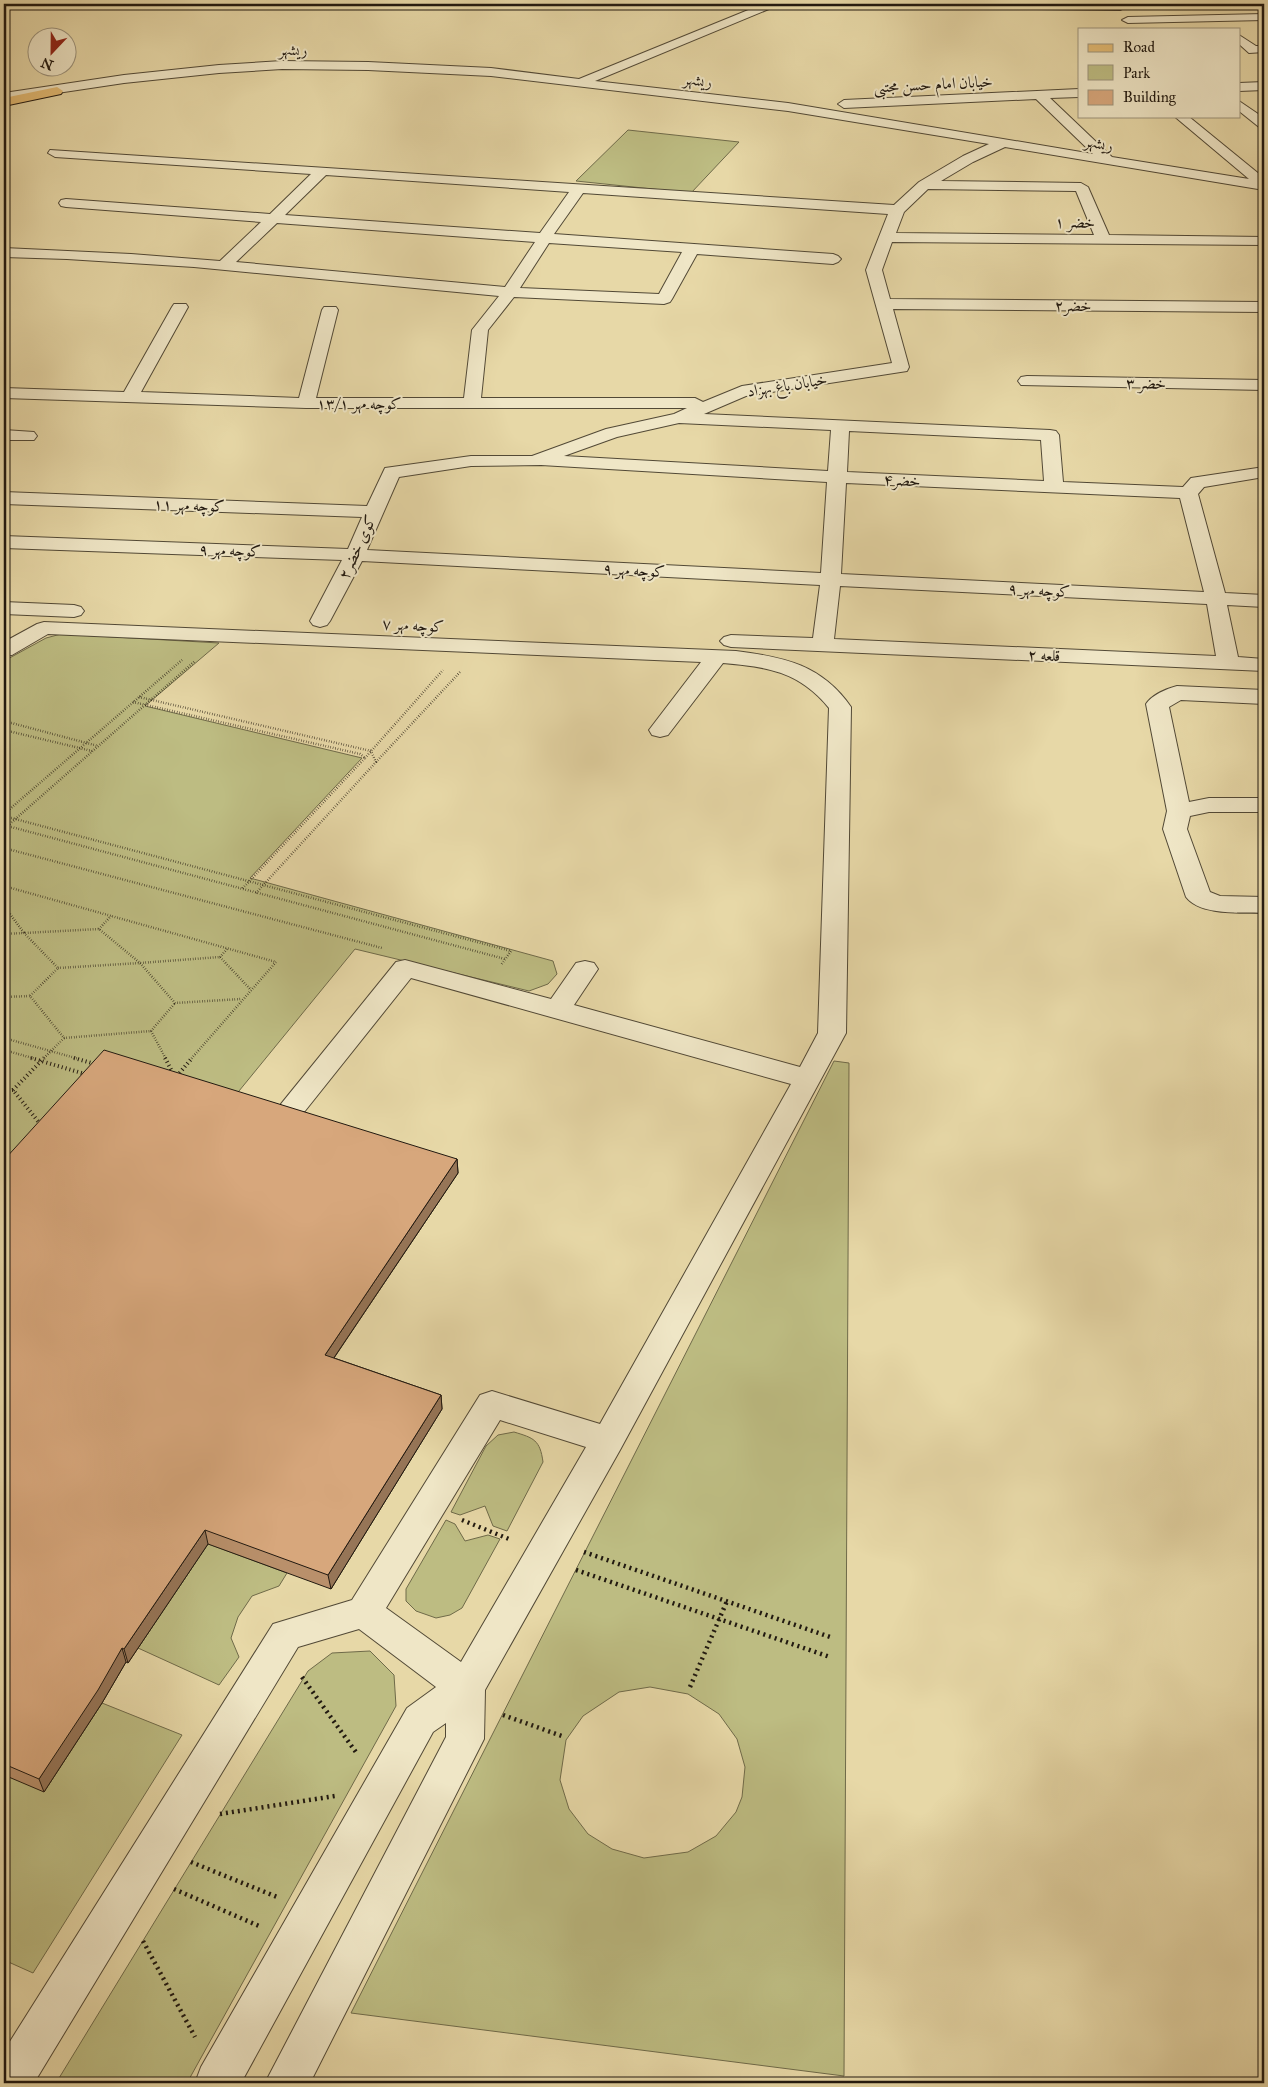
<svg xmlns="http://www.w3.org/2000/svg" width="1268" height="2087" viewBox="0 0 1268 2087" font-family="'IM FELL Great Primer',Amiri,serif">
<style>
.green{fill:#bdbc82;stroke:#6f6a49;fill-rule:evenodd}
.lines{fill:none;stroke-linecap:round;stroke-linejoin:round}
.minor-casing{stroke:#524936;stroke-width:2}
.major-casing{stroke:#211910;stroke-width:2}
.path-far2{stroke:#211910;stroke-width:2.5;stroke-dasharray:0.5 2;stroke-linecap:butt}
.path-far1{stroke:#211910;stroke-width:4;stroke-dasharray:1 3;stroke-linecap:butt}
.path{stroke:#211910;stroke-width:4.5;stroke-dasharray:2 4;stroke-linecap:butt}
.minor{fill:#efe6c6;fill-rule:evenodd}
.major{fill:#e4bc74;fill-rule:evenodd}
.wall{fill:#b9906b;stroke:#211910}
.shaded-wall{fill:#967557;stroke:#211910}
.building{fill:#d7a77c;stroke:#211910}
.labels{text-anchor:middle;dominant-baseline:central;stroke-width:4;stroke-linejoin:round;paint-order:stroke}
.far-street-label{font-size:16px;fill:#211910;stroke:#efe6c6}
</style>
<rect width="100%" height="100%" fill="#e7d8a7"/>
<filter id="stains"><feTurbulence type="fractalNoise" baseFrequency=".004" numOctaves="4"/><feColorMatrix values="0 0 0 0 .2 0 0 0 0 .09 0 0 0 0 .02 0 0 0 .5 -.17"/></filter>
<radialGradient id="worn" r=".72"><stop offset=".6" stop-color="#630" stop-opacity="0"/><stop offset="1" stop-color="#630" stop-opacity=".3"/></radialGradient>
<g class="green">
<path d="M 628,130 L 739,142 L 691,193 L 576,181 Z"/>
<path d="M 61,634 L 219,643 L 145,706 L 362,758 L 250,878 L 553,961 L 557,974 L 548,984 L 529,991 L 355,949 L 230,1102 L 4,1178 L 4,661 L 46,638 Z"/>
<path d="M 834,1061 L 849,1063 L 844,2076 L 351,2013 ZM 650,1687 L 688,1694 L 719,1714 L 737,1739 L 745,1767 L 742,1797 L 736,1812 L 716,1836 L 688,1852 L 644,1858 L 612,1849 L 588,1834 L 569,1809 L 560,1780 L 566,1740 L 583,1716 L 619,1692 Z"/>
<path d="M 514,1432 C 534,1438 540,1440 543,1462 L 507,1531 L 493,1526 L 485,1506 L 460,1515 L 451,1512 L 486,1446 L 498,1435 Z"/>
<path d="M 76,1495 L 287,1573 L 279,1586 L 252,1596 L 238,1617 L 231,1638 L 239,1657 L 219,1685 L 138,1648 Z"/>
<path d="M 446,1520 L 455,1524 L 465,1541 L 488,1535 L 500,1539 L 462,1608 L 450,1615 L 436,1618 L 416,1611 L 406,1601 L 406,1589 Z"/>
<path d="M 370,1651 L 394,1675 L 396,1706 L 187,2083 L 56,2083 L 308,1671 L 332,1653 Z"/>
<path d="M 102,1703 L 182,1735 L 33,1973 L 4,1960 L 4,1775 Z"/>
</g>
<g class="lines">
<g class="minor-casing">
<g id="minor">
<path d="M 763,4 L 778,4 L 776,6 L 595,81 L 788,103 L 1093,154 L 1036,99 L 844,108 L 838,104 L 844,100 L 1079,89 L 1079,97 L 1050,98 L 1112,157 L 1249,179 L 1174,116 L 1188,116 L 1264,178 L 1264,190 L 1005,147 L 973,162 L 941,181 L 1081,183 L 1088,187 L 1109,235 L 1264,237 L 1264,245 L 892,242 L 882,270 L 890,299 L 1264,302 L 1264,312 L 893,309 L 909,367 L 907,371 L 746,396 L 704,414 L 1050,430 L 1056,431 L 1059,435 L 1063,482 L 1183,487 L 1191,478 L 1264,467 L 1264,477 L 1204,487 L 1198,494 L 1225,593 L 1264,595 L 1264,607 L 1227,605 L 1238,657 L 1264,659 L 1264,671 L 731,647 L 724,645 L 720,641 L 724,637 L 731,635 L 813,638 L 820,585 L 362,561 L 330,621 L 327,625 L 320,627 L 313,625 L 310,621 L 342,560 L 4,548 L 4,536 L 348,549 L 362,517 L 4,504 L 4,492 L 367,506 L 385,468 L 471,456 L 532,456 L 606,429 L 674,414 L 687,408 L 306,408 L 4,398 L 4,388 L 124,392 L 172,307 L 174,304 L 186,304 L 188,307 L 141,392 L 299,398 L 322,310 L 324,307 L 336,307 L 338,310 L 316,398 L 464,398 L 472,330 L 499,296 L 194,267 L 67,259 L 4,257 L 4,248 L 131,254 L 220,261 L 261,222 L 66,207 L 61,206 L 59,203 L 61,200 L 66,199 L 270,214 L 311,174 L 55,157 L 48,153 L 50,150 L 894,205 L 919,182 L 963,156 L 989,144 L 788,111 L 491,76 L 368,70 L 282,69 L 219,73 L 124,83 L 4,101 L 4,93 L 124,75 L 219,65 L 282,61 L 368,62 L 491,68 L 579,79 ZM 326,175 L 569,192 L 540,233 L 285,215 ZM 928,189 L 1076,191 L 1094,235 L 896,233 L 904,212 ZM 583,193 L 888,214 L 866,270 L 892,363 L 742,386 L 703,402 L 695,398 L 481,398 L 488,330 L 514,297 L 664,304 L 670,302 L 672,299 L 697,254 L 833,264 L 838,262 L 841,259 L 838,256 L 833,254 L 554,234 ZM 277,223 L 535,242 L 505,287 L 236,262 ZM 549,243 L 682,252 L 659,294 L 520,288 ZM 679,423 L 831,430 L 828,471 L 564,456 L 617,437 ZM 849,431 L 1041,440 L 1044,481 L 847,472 ZM 541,465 L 827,482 L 821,573 L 367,550 L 399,477 L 471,466 ZM 846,483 L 1180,498 L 1204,592 L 841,574 ZM 840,586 L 1207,604 L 1216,656 L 834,639 Z"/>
<path d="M 878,4 L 1120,4 L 1126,7 L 1120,10 L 884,7 Z"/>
<path d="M 1264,14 L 1264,20 L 1128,23 L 1122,20 L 1128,17 Z"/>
<path d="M 1239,35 L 1256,46 L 1264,46 L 1264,52 L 1249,53 L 1239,44 Z"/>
<path d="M 1264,82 L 1264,90 L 1239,91 L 1239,83 Z"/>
<path d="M 1239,101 L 1264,118 L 1264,128 L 1259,127 L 1239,111 Z"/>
<path d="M 1027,376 L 1264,380 L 1264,390 L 1021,385 L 1018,381 L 1021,377 Z"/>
<path d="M 4,430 L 34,432 L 37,436 L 34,440 L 4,440 Z"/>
<path d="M 4,602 L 74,605 L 81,607 L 84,611 L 81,615 L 74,617 L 4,614 Z"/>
<path d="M 44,622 L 736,651 C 784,657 822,665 851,707 L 846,1033 L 620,1450 L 485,1690 L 484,1739 L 310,2083 L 265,2083 L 446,1737 L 446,1723 L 433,1732 L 241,2083 L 195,2083 L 201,2067 L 407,1708 L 436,1687 L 359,1629 L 298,1647 L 34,2083 L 4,2083 L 4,2051 L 273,1624 L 352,1600 L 480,1395 L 492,1391 L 600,1424 L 791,1084 L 411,978 L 305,1111 L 295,1114 L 285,1111 L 281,1104 L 396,962 L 405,960 L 551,999 L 576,963 L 585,961 L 594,963 L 598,969 L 574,1005 L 800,1067 L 818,1033 L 829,708 C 799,671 767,667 723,663 L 668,735 L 660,737 L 652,735 L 649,730 L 701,662 L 48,634 L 12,655 L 4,656 L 4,642 L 37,624 ZM 500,1420 L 586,1447 L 461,1662 L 386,1608 Z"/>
<path d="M 1177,686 L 1264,690 L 1264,704 L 1181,700 L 1169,707 L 1189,802 L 1209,798 L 1264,798 L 1264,812 L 1209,812 L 1190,816 L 1187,829 L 1210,892 L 1220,896 L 1264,897 L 1264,913 C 1243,912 1200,916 1186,897 L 1163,829 L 1167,811 L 1146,704 C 1152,695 1166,689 1177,686 Z"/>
</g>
</g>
<g class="major-casing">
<path id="major" d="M 57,87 L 63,91 L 61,94 L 4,106 L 4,98 Z"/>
</g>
<g class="path-far2">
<path d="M 139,697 L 371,751 L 376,762 L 256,893"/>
<path d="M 133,702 L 360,754 L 365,758 L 242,889"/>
<path d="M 4,721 L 98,746"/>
<path d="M 4,730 L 92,751"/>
<path d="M 365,758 L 443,670"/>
<path d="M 376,762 L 461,671"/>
<path d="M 4,814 L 182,660"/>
<path d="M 4,816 L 511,951 L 501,965"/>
<path d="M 4,825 L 505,959"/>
<path d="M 4,829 L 195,661"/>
<path d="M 4,848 L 382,948"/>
<path d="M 4,886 L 276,962 L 191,1059"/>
<path d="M 4,906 L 24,933 L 99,929 L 140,963 L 220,957 L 251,990"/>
<path d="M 99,929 L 111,916"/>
<path d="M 4,934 L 24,933 L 58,968 L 30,996 L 64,1038 L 43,1059"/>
<path d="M 220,957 L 228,948"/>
<path d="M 58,968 L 140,963 L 175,1003 L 241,999"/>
<path d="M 4,997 L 30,996"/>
<path d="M 151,1031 L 175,1003"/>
<path d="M 4,1038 L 79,1059"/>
<path d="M 64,1038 L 151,1031 L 166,1059"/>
<path d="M 4,1050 L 36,1059"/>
</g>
<g class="path-far1">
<path d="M 31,1058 L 85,1074"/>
<path d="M 74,1058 L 95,1064"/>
<path d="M 165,1058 L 174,1075"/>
<path d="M 177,1076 L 192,1058"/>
<path d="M 13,1090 L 44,1058"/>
<path d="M 4,1091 L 13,1090 L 41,1125"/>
<path d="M 4,1155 L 13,1154"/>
</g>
<g class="path">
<path d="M 462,1520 L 509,1539"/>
<path d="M 584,1552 L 833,1638"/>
<path d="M 576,1570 L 830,1657"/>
<path d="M 302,1677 L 358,1755"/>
<path d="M 690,1687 L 727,1601"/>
<path d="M 503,1715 L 562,1736"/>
<path d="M 220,1814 L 335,1796"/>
<path d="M 191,1862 L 277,1897"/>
<path d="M 174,1889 L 259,1926"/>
<path d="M 143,1941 L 195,2037"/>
</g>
<use href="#minor" class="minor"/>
<use href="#major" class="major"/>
</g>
<path class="wall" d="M 457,1159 L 458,1173 L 334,1358 L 441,1395 L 442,1409 L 331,1589 L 208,1544 L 128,1663 L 126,1662 L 102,1703 L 44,1792 L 4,1775 L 4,1160 Z"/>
<g class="shaded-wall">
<path d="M 457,1159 L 458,1173 L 327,1368 L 325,1355 Z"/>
<path d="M 441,1395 L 442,1409 L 331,1589 L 328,1575 Z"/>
<path d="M 205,1530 L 208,1544 L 128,1663 L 124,1649 Z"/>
<path d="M 122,1648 L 126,1662 L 102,1703 L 44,1792 L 39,1779 Z"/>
</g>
<path class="building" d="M 104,1050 L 457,1159 L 325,1355 L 441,1395 L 328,1575 L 205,1530 L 124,1649 L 122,1648 L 98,1690 L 39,1779 L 4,1764 L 4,1160 Z"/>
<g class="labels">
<g class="far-street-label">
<text x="293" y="49">ریشهر</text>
<text transform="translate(698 80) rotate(7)">ریشهر</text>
<text transform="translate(933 84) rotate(-3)">خیابان امام حسن مجتبی</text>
<text transform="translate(1099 143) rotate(10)">ریشهر</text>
<text transform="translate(1075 222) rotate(1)">خضر ۱</text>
<text x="1073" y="305">خضر۲</text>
<text transform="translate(1146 383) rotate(1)">خضر ۳</text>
<text transform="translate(787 385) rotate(-9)">خیابان باغ بهزاد</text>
<text x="359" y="403">کوچه مهر ۱۳/۱</text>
<text transform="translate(902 480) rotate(3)">خضر۴</text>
<text transform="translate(189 505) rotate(2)">کوچه مهر ۱۱</text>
<text transform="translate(357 547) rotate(-65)">کوی خضر۲</text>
<text transform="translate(230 550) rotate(2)">کوچه مهر ۹</text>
<text transform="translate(634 570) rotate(3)">کوچه مهر ۹</text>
<text transform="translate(1039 590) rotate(3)">کوچه مهر ۹</text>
<text transform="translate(413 625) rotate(3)">کوچه مهر ۷</text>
<text transform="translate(1044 655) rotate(3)">قلعه ۲</text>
</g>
</g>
<rect width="1268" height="2087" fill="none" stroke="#e7d8a7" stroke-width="20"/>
<rect x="5" y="5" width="1258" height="2077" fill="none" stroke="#211910" stroke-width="2.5"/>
<rect x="10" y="10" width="1248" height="2067" fill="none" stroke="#211910"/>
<rect x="1078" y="28" width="162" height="90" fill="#efe6c6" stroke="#9d947d"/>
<rect x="1088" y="44" width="25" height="8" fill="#e4bc74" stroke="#9d947d"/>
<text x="1123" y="52" font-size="15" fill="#211910">Road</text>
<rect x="1088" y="65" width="25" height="15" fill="#bdbc82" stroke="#9d947d"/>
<text x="1123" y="78" font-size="15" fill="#211910">Park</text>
<rect x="1088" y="90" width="25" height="15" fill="#d7a77c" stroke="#9d947d"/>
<text x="1123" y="102" font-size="15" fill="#211910">Building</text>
<g transform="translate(52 52) rotate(202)"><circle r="24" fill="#efe6c6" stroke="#9d947d"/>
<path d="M0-4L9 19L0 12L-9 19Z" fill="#8f2418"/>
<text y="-8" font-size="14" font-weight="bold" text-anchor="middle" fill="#211910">N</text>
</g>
<rect width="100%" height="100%" filter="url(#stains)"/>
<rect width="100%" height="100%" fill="url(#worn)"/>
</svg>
